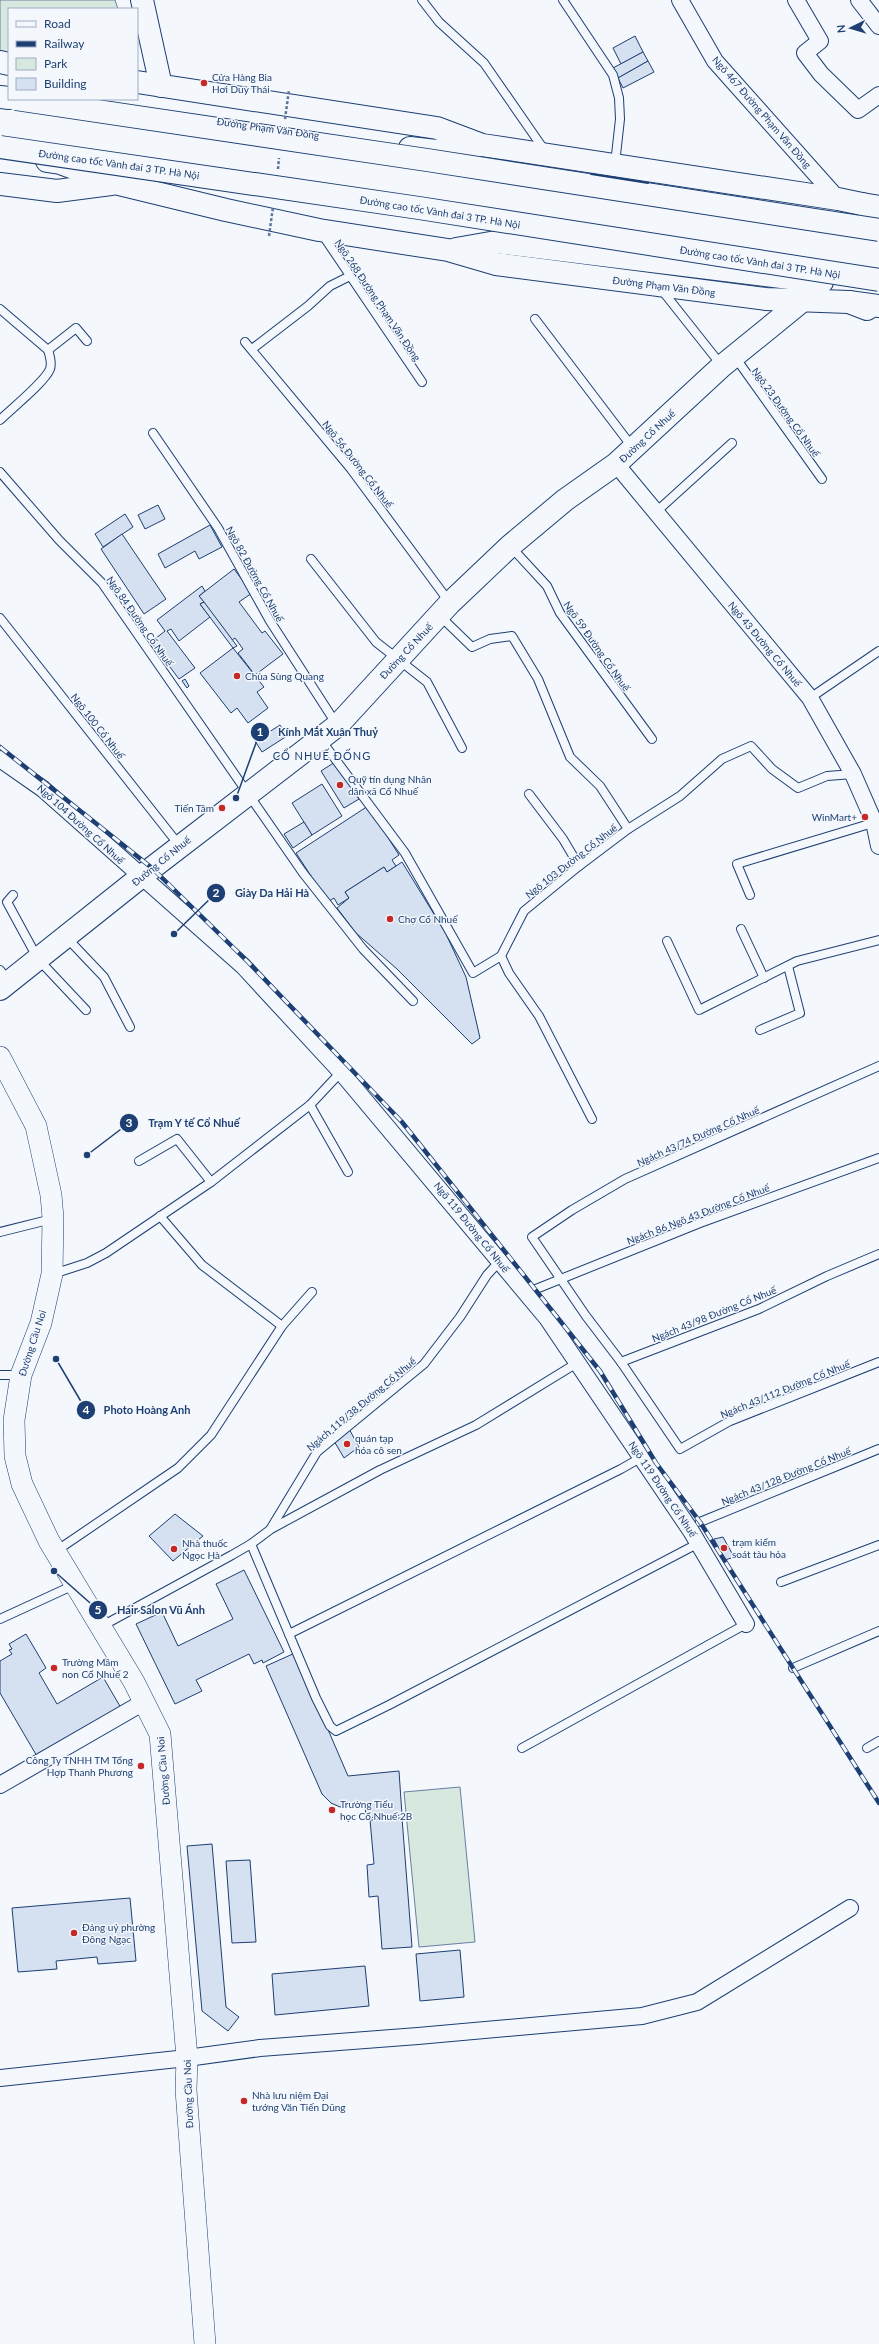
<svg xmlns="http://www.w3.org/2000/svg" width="879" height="2344" viewBox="0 0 879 2344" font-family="Lato,sans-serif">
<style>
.green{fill:#d7e8df;stroke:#687fa3}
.building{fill:#d5e0f0;stroke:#1d3f73}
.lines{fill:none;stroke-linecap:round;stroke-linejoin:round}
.service-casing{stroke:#1d3f73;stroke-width:10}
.minor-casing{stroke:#1d3f73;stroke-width:18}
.tertiary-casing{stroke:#1d3f73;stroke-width:22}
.secondary-casing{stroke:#1d3f73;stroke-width:24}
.primary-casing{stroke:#1d3f73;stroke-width:24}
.motorway-casing{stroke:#1d3f73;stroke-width:24}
.service{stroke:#f4f7fb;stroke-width:8}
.minor{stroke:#f4f7fb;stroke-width:16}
.tertiary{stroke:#f4f7fb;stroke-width:21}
.secondary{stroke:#f4f7fb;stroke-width:22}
.primary{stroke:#f4f7fb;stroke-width:22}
.motorway{stroke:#f4f7fb;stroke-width:22}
.rail-casing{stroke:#1d3f73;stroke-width:4.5}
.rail{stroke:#f4f7fb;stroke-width:3;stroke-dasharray:9;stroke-linecap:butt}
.motorway-bridge-casing{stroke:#1d3f73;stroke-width:24;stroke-linecap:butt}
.path-bridge{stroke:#5e769c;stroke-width:2.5;stroke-dasharray:3 2;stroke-linecap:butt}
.motorway-bridge{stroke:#f4f7fb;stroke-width:22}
.wall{stroke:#1d3f73;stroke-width:2}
.poi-dot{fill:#c62828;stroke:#f4f7fb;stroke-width:1.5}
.labels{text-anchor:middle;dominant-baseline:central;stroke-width:3;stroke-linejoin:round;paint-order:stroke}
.poi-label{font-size:10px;fill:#1d3f73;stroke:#f4f7fb;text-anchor:start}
.street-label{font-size:10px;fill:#1d3f73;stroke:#f4f7fb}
.neighbourhood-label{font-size:11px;letter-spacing:1px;fill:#1d3f73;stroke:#f4f7fb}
.leader{fill:none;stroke:#1d3f73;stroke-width:1.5}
.callout-dot{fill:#1d3f73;stroke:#f4f7fb;stroke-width:1.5}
.mark-label{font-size:12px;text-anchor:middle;font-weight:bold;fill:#fff}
.callout-label{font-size:11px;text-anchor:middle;font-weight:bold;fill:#1d3f73;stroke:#f4f7fb;stroke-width:3;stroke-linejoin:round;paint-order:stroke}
</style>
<rect width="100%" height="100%" fill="#f4f7fb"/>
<g class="green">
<path d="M 0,0 L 115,0 L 118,9 L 9,9 L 9,55 L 0,54 Z"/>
<path d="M 460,1787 L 475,1942 L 419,1947 L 404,1792 Z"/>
</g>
<g class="building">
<path d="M 635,36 L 643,52 L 621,64 L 613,48 Z"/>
<path d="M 643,52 L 648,61 L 618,78 L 613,68 Z"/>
<path d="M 648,61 L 654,72 L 623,88 L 618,78 Z"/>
<path d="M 158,505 L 165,519 L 145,529 L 138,515 Z"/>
<path d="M 125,514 L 133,527 L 103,547 L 95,534 Z"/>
<path d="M 210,525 L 222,547 L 199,559 L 195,551 L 165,568 L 158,554 Z"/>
<path d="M 122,534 L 166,599 L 144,614 L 101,549 Z"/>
<path d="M 234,569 L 252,593 L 239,602 L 262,633 L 265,631 L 283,654 L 255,675 L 238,653 L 243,649 L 235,638 L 232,640 L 199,596 Z"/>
<path d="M 202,586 L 205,591 L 199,596 L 204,602 L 200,604 L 210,617 L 179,641 L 171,629 L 167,631 L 195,668 L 179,679 L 151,642 L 165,631 L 157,620 Z"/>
<path d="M 204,602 L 237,646 L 233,648 L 200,604 Z"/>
<path d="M 233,648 L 264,687 L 257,692 L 268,708 L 248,723 L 237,708 L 231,713 L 200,673 Z"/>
<path d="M 185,679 L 189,686 L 187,688 L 182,681 Z"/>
<path d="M 280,725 L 287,736 L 262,752 L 255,741 Z"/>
<path d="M 335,762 L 359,799 L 344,808 L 321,771 Z"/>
<path d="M 322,784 L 342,816 L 312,835 L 292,803 Z"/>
<path d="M 368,806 L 399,855 L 392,860 L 396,866 L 387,872 L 384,867 L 345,892 L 349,898 L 338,905 L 334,898 L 328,902 L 296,853 Z"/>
<path d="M 304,822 L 312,835 L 293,848 L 284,834 Z"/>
<path d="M 402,862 L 445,932 L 466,977 L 480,1038 L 472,1044 L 397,969 L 356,933 L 337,908 L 349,898 L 345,892 L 384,867 L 387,872 Z"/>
<path d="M 348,1427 L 359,1447 L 344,1458 L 334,1441 Z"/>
<path d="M 175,1514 L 203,1536 L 173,1561 L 149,1536 Z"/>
<path d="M 723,1537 L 734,1557 L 725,1560 L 714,1539 Z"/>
<path d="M 244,1570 L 284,1652 L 263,1663 L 262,1660 L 254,1664 L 249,1654 L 196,1680 L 202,1691 L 175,1704 L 136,1624 L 162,1612 L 178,1646 L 233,1619 L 216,1584 Z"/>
<path d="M 26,1634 L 46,1668 L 39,1673 L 57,1704 L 103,1677 L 121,1708 L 38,1758 L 0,1693 L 0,1661 L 12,1654 L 9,1650 L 12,1649 L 9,1644 Z"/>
<path d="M 295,1653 L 348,1776 L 399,1771 L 402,1815 L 366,1818 L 365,1805 L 340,1807 L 331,1803 L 322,1794 L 266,1666 Z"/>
<path d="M 402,1818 L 412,1947 L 382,1949 L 378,1896 L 369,1897 L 367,1865 L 374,1864 L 370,1820 Z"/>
<path d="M 212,1844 L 226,2007 L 239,2017 L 228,2031 L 202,2011 L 187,1846 Z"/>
<path d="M 250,1860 L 256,1942 L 232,1943 L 226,1861 Z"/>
<path d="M 130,1898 L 136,1961 L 98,1964 L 97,1957 L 56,1961 L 57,1969 L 18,1972 L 12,1908 Z"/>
<path d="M 460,1950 L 464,1997 L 420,2001 L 416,1954 Z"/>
<path d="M 365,1966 L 369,2006 L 275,2015 L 272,1974 Z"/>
</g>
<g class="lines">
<g class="service-casing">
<g id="service">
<path d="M 422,0 L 439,22 L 484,63 L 545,151"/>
<path d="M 563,0 L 613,75 L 619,98 L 620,119 L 615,164"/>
<path d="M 322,234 L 422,382"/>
<path d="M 661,289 L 722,366"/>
<path d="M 0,309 L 48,350 C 50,356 52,363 50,369 C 45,382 11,409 0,420"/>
<path d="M 535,319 L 633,448"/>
<path d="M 245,342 L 351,469 L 450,603"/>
<path d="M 252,349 L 308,306 L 330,286 L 350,276"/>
<path d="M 48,350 L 76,328 L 87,341"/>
<path d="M 735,357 L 822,479"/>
<path d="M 153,433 L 218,528 L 270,621 L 337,725"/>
<path d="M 0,472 L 59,540 L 102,583 L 303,873 L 363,949 L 413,1001"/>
<path d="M 656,512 L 732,443"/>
<path d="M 511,547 L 547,586 L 560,613 L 652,739"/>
<path d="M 311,559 L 376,642 L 427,682 L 462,748"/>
<path d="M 440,616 L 472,647 L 490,639 L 512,636 L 538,679 L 570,757 L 600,786 L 628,829"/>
<path d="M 0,618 L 179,845"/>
<path d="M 810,698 L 879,651"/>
<path d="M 321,740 L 405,853 L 473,973 L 501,956 L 524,911 L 579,866 L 628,829 L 680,796 L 722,759 L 751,746 L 772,769 L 798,788 L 827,776 L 853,774"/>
<path d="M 529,794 L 563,839 L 579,866"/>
<path d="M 13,895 L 7,902 L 38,959 L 86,1010"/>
<path d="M 750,895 L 737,864 L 876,822"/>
<path d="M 741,929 L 764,978"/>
<path d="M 66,937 L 104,977 L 130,1027"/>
<path d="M 667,941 L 699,1010 L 797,961 L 879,940"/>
<path d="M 501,956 L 509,973 L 539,1016 L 592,1119"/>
<path d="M 0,970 L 9,982"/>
<path d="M 760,1030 L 800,1013 L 788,966"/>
<path d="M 879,1066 L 625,1179 L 572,1210 L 532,1237 L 586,1316 L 621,1362 L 680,1449 L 730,1421 L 879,1362"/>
<path d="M 310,1105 L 348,1172"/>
<path d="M 139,1161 L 177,1139 L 211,1182"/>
<path d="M 160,1216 L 202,1265 L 282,1326"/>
<path d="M 0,1232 L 52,1219"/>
<path d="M 53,1274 L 87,1263 L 106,1253 L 211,1182 L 310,1105 L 341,1072"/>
<path d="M 526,1293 L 700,1223 L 879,1158"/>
<path d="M 621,1362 L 759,1309 L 827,1276 L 879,1254"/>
<path d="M 0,1375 L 20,1375"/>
<path d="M 700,1522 L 879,1449"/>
<path d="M 271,1528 L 317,1452 L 424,1364 L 460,1317 L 487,1275 L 499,1262"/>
<path d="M 251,1544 L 316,1698 L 330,1726 L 336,1731 L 389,1705 L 699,1543"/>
<path d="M 56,1551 L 178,1468 L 211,1435 L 282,1326 L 312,1292"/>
<path d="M 781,1582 L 879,1545"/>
<path d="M 0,1619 L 74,1585"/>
<path d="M 102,1626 L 232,1555 L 251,1544 L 271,1529 L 380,1470 L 476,1425 L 577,1363"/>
<path d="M 289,1634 L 621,1469 L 642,1457"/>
<path d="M 793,1668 L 879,1631"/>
<path d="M 522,1748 L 746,1624"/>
<path d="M 867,1748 L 879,1741"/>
</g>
</g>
<g class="minor-casing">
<g id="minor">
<path d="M 680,0 L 715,61 L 838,199"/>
<path d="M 796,0 L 820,41 L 805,53 L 821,74 L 858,110 L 879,95"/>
<path d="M 859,0 L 879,26"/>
<path d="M 616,464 L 810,698 L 853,774 L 874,822 L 879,846"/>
<path d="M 0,759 L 43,789 L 243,966 L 341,1072 L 547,1318 L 691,1531 L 746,1624"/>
<path d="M 0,1785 L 144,1702"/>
<path d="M 0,2078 L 187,2058 L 260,2048 L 418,2036 L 642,2016 L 697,2002 L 850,1908"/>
</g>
</g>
<g class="tertiary-casing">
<path id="tertiary" d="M 0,1057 L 36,1126 L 51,1195 L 53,1218 L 52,1274 L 41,1323 L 21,1375 L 14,1420 L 15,1456 L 22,1484 L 49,1541 L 134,1682 L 160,1734 L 187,2058 L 186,2090 L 205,2344"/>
</g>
<g class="secondary-casing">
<path id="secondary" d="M 0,989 L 152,868 L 338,725 L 450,603 L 510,546 L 565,500 L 616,464 L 722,366 L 802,301"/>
</g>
<g class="primary-casing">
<g id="primary">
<path d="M 142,0 L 161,86"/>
<path d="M 0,62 L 9,64"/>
<path d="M 137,82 L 437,128 L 482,145 L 838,199 L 862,204 L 879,212"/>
<path d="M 410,148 L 436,151 L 481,145"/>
<path d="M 47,161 L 60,163 L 115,183 L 226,210 L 319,230 L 448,250 L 496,264 L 766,299 L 849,302 L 867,309"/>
<path d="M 0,184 L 57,191 L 111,184"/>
<path d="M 456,249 L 496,242 L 822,282"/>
</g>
</g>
<g class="motorway-casing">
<g id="motorway">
<path d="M 0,97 L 9,98"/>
<path d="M 862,204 L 879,207"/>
<path d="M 849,302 L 879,306"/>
</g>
</g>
<use href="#service" class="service"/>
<use href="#minor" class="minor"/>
<use href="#tertiary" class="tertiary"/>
<use href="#secondary" class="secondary"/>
<use href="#primary" class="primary"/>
<use href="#motorway" class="motorway"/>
<g class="rail-casing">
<path id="rail" d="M 0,747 L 152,868 L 248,962 L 402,1122 L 600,1371 L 656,1463 L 700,1522 L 879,1803"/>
</g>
<use href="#rail" class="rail"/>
<g class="motorway-bridge-casing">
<g id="motorway-bridge">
<path d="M 16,99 L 427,160 L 879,230"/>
<path d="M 0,147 L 419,208 L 879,280"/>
</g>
</g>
<g class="path-bridge">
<path d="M 285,119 L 289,90"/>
<path d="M 278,169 L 279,158"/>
<path d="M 269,236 L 273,207"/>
</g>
<use href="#motorway-bridge" class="motorway-bridge"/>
<path class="wall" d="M 591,174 L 648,183"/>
</g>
<g class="poi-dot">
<circle cx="204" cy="83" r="4"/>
<circle cx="237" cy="676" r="4"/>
<circle cx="340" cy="785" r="4"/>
<circle cx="222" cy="808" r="4"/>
<circle cx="865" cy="817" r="4"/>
<circle cx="390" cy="919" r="4"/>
<circle cx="347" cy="1444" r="4"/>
<circle cx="724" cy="1548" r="4"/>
<circle cx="174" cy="1549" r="4"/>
<circle cx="54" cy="1668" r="4"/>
<circle cx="141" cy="1766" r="4"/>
<circle cx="332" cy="1810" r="4"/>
<circle cx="74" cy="1933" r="4"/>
<circle cx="244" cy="2101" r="4"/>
</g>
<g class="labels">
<g class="poi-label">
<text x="212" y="77">Cửa Hàng Bia<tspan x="212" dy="12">Hơi Duy Thái</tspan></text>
<text x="245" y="676">Chùa Sùng Quang</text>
<text x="348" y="779">Quỹ tín dụng Nhân<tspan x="348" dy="12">dân xã Cổ Nhuế</tspan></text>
<text x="214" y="808" text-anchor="end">Tiến Tâm</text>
<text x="857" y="817" text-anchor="end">WinMart+</text>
<text x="398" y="919">Chợ Cổ Nhuế</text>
<text x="355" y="1438">quán tạp<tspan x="355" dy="12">hóa cô sen</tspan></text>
<text x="732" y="1542">trạm kiểm<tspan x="732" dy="12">soát tàu hỏa</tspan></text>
<text x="182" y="1543">Nhà thuốc<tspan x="182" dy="12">Ngọc Hà</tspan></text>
<text x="62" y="1662">Trường Mầm<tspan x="62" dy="12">non Cổ Nhuế 2</tspan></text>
<text x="133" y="1760" text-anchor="end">Công Ty TNHH TM Tổng<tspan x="133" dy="12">Hợp Thanh Phương</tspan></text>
<text x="340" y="1804">Trường Tiểu<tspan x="340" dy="12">học Cổ Nhuế 2B</tspan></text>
<text x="82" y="1927">Đảng uỷ phường<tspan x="82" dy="12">Đông Ngạc</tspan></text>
<text x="252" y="2095">Nhà lưu niệm Đại<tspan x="252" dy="12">tướng Văn Tiến Dũng</tspan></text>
</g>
<g class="street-label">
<text transform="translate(762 112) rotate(49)">Ngõ 467 Đường Phạm Văn Đồng</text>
<text transform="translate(268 128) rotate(8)">Đường Phạm Văn Đồng</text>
<text transform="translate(119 164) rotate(8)">Đường cao tốc Vành đai 3 TP. Hà Nội</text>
<text transform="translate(440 212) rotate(9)">Đường cao tốc Vành đai 3 TP. Hà Nội</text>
<text transform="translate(760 262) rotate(9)">Đường cao tốc Vành đai 3 TP. Hà Nội</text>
<text transform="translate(664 286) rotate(7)">Đường Phạm Văn Đồng</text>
<text transform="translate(378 300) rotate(56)">Ngõ 268 Đường Phạm Văn Đồng</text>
<text transform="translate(786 412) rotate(54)">Ngõ 23 Đường Cổ Nhuế</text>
<text transform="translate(647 436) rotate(-43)">Đường Cổ Nhuế</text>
<text transform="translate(358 464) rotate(52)">Ngõ 56 Đường Cổ Nhuế</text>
<text transform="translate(255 574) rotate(61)">Ngõ 82 Đường Cổ Nhuế</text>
<text transform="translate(140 621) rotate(55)">Ngõ 84 Đường Cổ Nhuế</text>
<text transform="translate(765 644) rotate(50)">Ngõ 43 Đường Cổ Nhuế</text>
<text transform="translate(597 646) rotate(55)">Ngõ 59 Đường Cổ Nhuế</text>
<text transform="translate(406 651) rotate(-47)">Đường Cổ Nhuế</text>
<text transform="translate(98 726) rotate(52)">Ngõ 100 Cổ Nhuế</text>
<text transform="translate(81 824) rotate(42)">Ngõ 104 Đường Cổ Nhuế</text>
<text transform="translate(161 861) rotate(-39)">Đường Cổ Nhuế</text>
<text transform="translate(571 861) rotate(-38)">Ngõ 103 Đường Cổ Nhuế</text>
<text transform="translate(698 1136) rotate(-24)">Ngách 43/74 Đường Cổ Nhuế</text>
<text transform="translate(698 1214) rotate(-21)">Ngách 86 Ngõ 43 Đường Cổ Nhuế</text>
<text transform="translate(472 1227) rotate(51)">Ngõ 119 Đường Cổ Nhuế</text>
<text transform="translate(714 1314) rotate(-22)">Ngách 43/98 Đường Cổ Nhuế</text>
<text transform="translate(32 1343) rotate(-72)">Đường Cầu Noi</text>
<text transform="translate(785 1389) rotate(-22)">Ngách 43/112 Đường Cổ Nhuế</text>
<text transform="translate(361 1404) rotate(-40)">Ngách 119/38 Đường Cổ Nhuế</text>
<text transform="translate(786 1476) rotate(-22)">Ngách 43/128 Đường Cổ Nhuế</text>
<text transform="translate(663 1489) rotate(56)">Ngõ 119 Đường Cổ Nhuế</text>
<text transform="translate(163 1771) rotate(-95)">Đường Cầu Noi</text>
<text transform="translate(188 2094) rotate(-92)">Đường Cầu Noi</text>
</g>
<g class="neighbourhood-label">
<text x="322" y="755">CỔ NHUẾ ĐỐNG</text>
</g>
</g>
<path class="leader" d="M236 798L260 732M174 934L216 893M87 1155L129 1123M56 1359L86 1410M54 1571L98 1610"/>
<g class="callout-dot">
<circle cx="236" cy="798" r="4"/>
<circle cx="174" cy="934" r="4"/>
<circle cx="87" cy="1155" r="4"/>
<circle cx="56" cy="1359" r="4"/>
<circle cx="54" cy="1571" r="4"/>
<circle cx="260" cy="732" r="10"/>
<circle cx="216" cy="893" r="10"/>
<circle cx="129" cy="1123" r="10"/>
<circle cx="86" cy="1410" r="10"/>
<circle cx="98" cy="1610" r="10"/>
</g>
<g class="mark-label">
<text x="260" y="736">1</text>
<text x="216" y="897">2</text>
<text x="129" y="1127">3</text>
<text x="86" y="1414">4</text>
<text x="98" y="1614">5</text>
</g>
<g class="callout-label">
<text x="328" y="736">Kính Mắt Xuân Thuỷ</text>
<text x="272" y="897">Giày Da Hải Hà</text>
<text x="194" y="1127">Trạm Y tế Cổ Nhuế</text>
<text x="147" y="1414">Photo Hoàng Anh</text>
<text x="161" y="1614">Hair Salon Vũ Ánh</text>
</g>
<rect x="8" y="8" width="130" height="92" fill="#f4f7fb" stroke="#9eadc5"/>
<rect x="16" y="21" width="20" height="6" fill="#f4f7fb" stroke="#9eadc5"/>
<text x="44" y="28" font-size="12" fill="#1d3f73">Road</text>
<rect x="16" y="41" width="20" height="6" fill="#1d3f73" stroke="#9eadc5"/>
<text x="44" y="48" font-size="12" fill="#1d3f73">Railway</text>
<rect x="16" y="58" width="20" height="12" fill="#d7e8df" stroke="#9eadc5"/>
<text x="44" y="68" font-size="12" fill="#1d3f73">Park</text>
<rect x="16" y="78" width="20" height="12" fill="#d5e0f0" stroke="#9eadc5"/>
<text x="44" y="88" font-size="12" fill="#1d3f73">Building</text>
<g transform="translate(851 28) rotate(265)" stroke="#f4f7fb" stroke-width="3" paint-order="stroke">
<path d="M0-3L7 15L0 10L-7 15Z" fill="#1d3f73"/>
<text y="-6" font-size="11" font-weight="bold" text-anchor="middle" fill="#1d3f73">N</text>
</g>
</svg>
